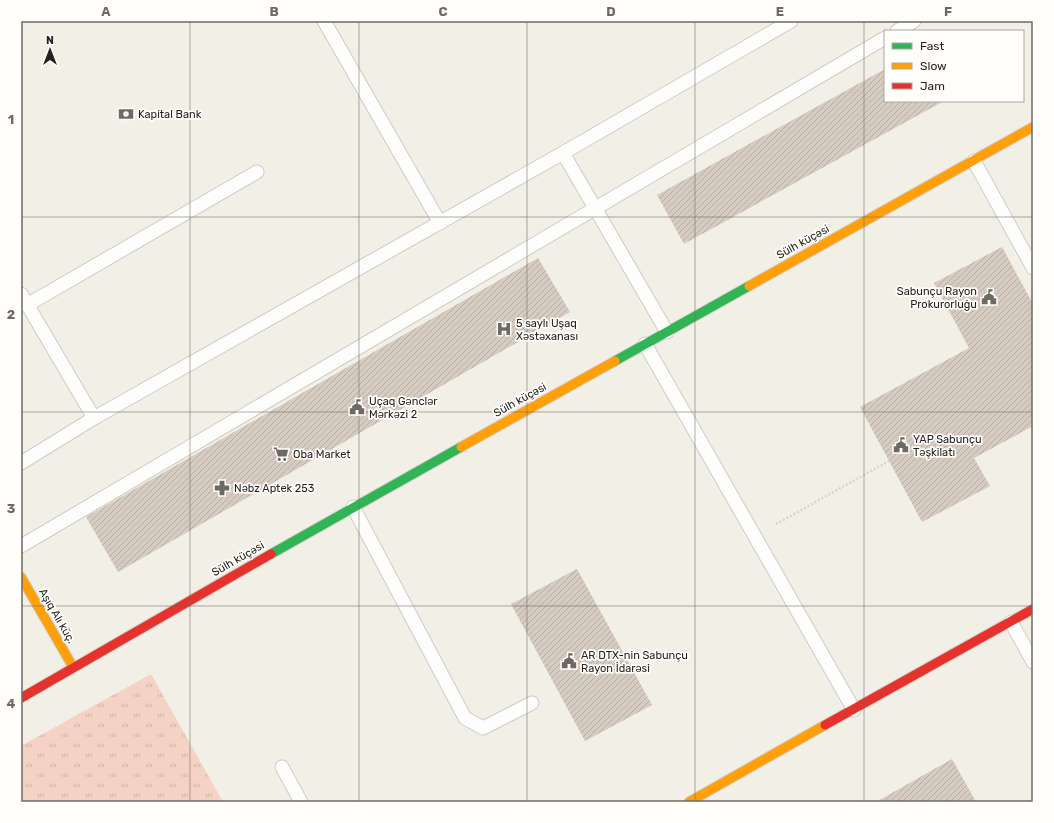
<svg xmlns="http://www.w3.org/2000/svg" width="1054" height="823" viewBox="0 0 1054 823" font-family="Rubik,sans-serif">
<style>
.grass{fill:url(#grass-tufts)}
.building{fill:url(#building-hatch)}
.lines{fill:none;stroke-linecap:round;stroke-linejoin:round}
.lane-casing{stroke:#ceccc5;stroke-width:15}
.fast-casing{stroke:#ceccc5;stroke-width:11}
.slow-casing{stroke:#ceccc5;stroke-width:11}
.jam-casing{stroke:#ceccc5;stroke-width:11}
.path{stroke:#d6d5d3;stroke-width:2.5;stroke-dasharray:2 2;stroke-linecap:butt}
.lane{stroke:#fdfdfb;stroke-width:13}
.fast{stroke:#30b455;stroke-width:9}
.slow{stroke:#ff9f0a;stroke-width:9}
.jam{stroke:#e5322d;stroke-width:9}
.grid{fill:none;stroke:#6d6a64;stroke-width:1;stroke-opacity:0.55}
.labels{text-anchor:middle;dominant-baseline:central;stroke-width:3.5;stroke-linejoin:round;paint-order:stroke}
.poi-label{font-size:11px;fill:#26231e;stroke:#fffefb;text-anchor:start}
.street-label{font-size:11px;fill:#26231e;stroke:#fffefb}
.neatline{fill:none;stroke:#6d6a64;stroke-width:1.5}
.grid-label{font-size:13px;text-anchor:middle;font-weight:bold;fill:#6d6a64}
</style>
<defs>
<pattern id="grass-tufts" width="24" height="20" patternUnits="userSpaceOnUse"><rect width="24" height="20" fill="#f4d2c4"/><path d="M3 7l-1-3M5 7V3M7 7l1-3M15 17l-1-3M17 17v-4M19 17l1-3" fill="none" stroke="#d1b4a8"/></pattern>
<pattern id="building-hatch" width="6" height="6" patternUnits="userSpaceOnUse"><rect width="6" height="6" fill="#d5cbc0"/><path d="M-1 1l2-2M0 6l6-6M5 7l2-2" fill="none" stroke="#b7aea5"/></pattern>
</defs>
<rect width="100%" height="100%" fill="#f2efe7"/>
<path class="grass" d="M 151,674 L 223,802 L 21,802 L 21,746 Z"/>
<g class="building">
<path d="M 885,69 L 885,101 L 944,101 L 684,244 L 657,195 Z"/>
<path d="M 1002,247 L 1033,304 L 1033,426 L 974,458 L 990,486 L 922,522 L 860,407 L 969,348 L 934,283 Z"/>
<path d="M 538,258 L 570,312 L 118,572 L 86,517 Z"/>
<path d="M 577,569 L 652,705 L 585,741 L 511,604 Z"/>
<path d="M 952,759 L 976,802 L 876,802 Z"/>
</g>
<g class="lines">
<g class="lane-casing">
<g id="lane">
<path d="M 324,21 L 440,223"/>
<path d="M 897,31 L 914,21"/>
<path d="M 563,153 L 667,332"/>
<path d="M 974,161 L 1033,268"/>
<path d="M 21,294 L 94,418"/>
<path d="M 27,305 L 257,172"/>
<path d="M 645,344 L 854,710"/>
<path d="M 21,463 L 94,418 L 563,153 L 791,21"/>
<path d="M 353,507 L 465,718 L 483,728 L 532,703"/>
<path d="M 21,546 L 885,38"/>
<path d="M 1011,622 L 1033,662"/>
<path d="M 282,767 L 301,802"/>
</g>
</g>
<g class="fast-casing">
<g id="fast">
<path d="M 615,361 L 749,286"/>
<path d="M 271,554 L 461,447"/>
</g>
</g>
<g class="slow-casing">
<g id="slow">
<path d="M 749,286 L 1033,127"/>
<path d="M 461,447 L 615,361"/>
<path d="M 21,577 L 73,667"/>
<path d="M 689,802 L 825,725"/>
</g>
</g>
<g class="jam-casing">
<g id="jam">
<path d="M 21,698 L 271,554"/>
<path d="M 825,725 L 1033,609"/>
</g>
</g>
<path class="path" d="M 776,524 L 889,461"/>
<use href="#lane" class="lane"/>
<use href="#fast" class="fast"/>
<use href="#slow" class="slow"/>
<use href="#jam" class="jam"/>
</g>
<path class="grid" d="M 190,21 L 190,802M 359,21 L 359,802M 527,21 L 527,802M 695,21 L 695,802M 864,21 L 864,802M 21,217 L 1033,217M 21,412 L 1033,412M 21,606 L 1033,606"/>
<defs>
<g id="bank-bare" transform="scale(1.2)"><path d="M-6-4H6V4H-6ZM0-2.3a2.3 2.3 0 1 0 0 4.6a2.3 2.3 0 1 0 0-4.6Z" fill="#6d6a64" stroke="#fffefb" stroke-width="2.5" paint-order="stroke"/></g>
<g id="civic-bare" transform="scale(1.2)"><path d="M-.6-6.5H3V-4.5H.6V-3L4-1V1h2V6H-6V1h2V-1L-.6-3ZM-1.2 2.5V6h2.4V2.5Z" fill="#6d6a64" stroke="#fffefb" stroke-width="2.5" paint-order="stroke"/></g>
<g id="hospital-bare" transform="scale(1.2)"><path d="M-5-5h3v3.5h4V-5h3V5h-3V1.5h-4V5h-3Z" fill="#6d6a64" stroke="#fffefb" stroke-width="2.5" paint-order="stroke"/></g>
<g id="supermarket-bare" transform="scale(1.2)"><path d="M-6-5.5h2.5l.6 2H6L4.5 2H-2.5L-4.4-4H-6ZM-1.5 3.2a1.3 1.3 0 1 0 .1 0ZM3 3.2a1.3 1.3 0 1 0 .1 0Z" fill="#6d6a64" stroke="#fffefb" stroke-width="2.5" paint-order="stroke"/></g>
<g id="pharmacy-bare" transform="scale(1.2)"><path d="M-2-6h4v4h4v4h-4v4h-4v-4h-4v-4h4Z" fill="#6d6a64" stroke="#fffefb" stroke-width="2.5" paint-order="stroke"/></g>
</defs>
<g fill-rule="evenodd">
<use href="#bank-bare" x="126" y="114"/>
<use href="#civic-bare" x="989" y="297"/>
<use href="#hospital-bare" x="504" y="329"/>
<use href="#civic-bare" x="357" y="407"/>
<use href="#civic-bare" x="901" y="445"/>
<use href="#supermarket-bare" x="281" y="454"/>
<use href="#pharmacy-bare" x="222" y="488"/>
<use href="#civic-bare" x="569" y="661"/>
</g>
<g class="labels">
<g class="poi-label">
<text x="138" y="114">Kapital Bank</text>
<text x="977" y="291" text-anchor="end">Sabunçu Rayon<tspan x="977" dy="13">Prokurorluğu</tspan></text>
<text x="516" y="323">5 saylı Uşaq<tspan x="516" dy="13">Xəstəxanası</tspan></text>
<text x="369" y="401">Uçaq Gənclər<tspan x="369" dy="13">Mərkəzi 2</tspan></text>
<text x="913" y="439">YAP Sabunçu<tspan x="913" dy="13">Təşkilatı</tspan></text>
<text x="293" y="454">Oba Market</text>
<text x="234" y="488">Nəbz Aptek 253</text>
<text x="581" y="655">AR DTX-nin Sabunçu<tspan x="581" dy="13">Rayon İdarəsi</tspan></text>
</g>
<g class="street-label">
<text transform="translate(803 242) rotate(-29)">Sülh küçəsi</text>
<text transform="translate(520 400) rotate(-29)">Sülh küçəsi</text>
<text transform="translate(238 559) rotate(-30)">Sülh küçəsi</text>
<text transform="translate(57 616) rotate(60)">Aşıq Alı küç.</text>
</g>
</g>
<rect width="1054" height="823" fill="none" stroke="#fffefb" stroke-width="44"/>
<rect x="884" y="30" width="140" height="72" fill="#fffefb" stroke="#a8a6a3"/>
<rect x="892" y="43" width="20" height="6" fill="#30b455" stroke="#a8a6a3"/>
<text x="920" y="50" font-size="12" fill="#26231e">Fast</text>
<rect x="892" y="63" width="20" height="6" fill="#ff9f0a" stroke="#a8a6a3"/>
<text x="920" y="70" font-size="12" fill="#26231e">Slow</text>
<rect x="892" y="83" width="20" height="6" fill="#e5322d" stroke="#a8a6a3"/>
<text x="920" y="90" font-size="12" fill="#26231e">Jam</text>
<g transform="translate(50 50)" stroke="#fffefb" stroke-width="3" paint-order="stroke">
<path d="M0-3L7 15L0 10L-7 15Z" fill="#26231e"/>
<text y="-6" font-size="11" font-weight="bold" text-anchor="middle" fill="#26231e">N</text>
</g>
<rect x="22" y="22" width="1010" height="779" class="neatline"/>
<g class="grid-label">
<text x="106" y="16">A</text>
<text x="274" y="16">B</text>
<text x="443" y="16">C</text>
<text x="611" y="16">D</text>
<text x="780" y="16">E</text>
<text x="948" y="16">F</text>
<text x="11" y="124">1</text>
<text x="11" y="319">2</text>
<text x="11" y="513">3</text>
<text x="11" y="708">4</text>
</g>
</svg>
